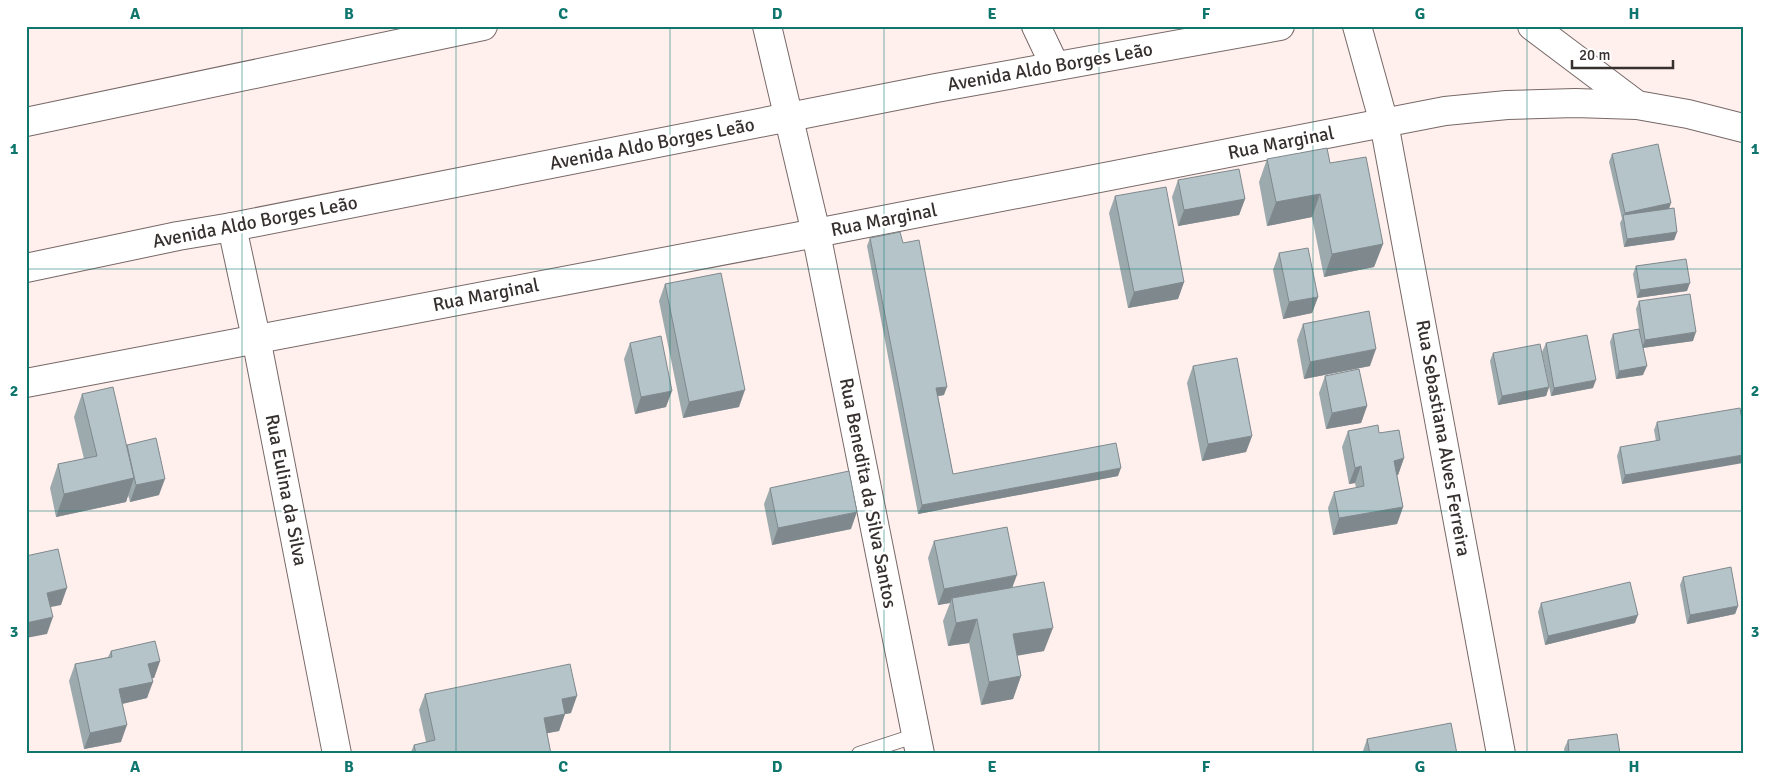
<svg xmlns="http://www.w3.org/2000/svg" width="1769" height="780" viewBox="0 0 1769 780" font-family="Signika,sans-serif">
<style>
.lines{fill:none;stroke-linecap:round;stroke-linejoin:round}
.service-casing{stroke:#776968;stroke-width:16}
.minor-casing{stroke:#776968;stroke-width:30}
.tertiary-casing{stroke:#776968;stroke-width:30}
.service{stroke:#fff;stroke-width:14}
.minor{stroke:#fff;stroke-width:28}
.tertiary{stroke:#fff;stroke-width:28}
.wall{fill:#9ca9ad}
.shaded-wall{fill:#7f898d}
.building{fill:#b5c4c9;stroke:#7f898d}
.grid{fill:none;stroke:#0f766e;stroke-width:1;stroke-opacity:0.55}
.labels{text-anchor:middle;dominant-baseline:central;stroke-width:4.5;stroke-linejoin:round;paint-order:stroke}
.street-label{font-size:19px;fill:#36302f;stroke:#fff}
.neatline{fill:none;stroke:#0f766e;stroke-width:2}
.grid-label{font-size:16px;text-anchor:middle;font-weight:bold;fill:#0f766e}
</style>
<rect width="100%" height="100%" fill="#ffefed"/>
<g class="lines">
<g class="service-casing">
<path id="service" d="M 859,754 L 917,735"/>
</g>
<g class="minor-casing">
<g id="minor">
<path d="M 767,26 L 816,233 L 920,754"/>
<path d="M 1357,26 L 1384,123 L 1501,754"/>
<path d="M 1532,26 L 1637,105"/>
<path d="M 232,227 L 256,338 L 337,754"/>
<path d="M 26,383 L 816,233 L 1445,111 L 1507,105 L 1575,103 L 1637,105 L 1688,114 L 1743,128"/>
</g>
</g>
<g class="tertiary-casing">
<g id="tertiary">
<path d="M 1036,26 L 1055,66"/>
<path d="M 26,122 L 483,26"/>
<path d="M 26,268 L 178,236 L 232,227 L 936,88 L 1280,26"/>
</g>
</g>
<use href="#service" class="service"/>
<use href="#minor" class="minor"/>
<use href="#tertiary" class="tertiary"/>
</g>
<g class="wall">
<path d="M 1612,154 L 1669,208 L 1677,232 L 1674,240 L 1624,247 L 1620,223 L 1622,219 L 1609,162 Z"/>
<path d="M 1267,159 L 1330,163 L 1383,244 L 1374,267 L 1324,277 L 1312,217 L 1267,226 L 1259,182 Z"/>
<path d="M 1178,180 L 1245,199 L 1239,215 L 1178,226 L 1172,197 Z"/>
<path d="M 1115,196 L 1184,282 L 1178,299 L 1128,308 L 1109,213 Z"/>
<path d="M 870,238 L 903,243 L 944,395 L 938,396 L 953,474 L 1118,476 L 918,514 L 867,246 Z"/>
<path d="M 1279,253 L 1318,297 L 1312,313 L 1283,319 L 1273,270 Z"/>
<path d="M 1636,266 L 1687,291 L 1637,298 L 1633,274 Z"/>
<path d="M 665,284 L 739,407 L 683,418 L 659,301 Z"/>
<path d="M 1639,301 L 1693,341 L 1643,348 L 1643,375 L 1616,379 L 1610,342 L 1613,334 L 1639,329 L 1636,309 Z"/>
<path d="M 1303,324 L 1370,366 L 1304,379 L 1297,340 Z"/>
<path d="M 630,343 L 666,407 L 635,414 L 624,359 Z"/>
<path d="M 1546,343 L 1593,388 L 1551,396 L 1542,352 Z"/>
<path d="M 1493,353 L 1549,387 L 1546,396 L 1498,405 L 1490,361 Z"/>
<path d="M 1193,366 L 1252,436 L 1246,452 L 1202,461 L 1187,383 Z"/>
<path d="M 1325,376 L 1367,406 L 1361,423 L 1326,429 L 1319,393 Z"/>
<path d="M 82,394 L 127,445 L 159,495 L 130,502 L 128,495 L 126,502 L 56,517 L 50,488 L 58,464 L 84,459 L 74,417 Z"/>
<path d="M 1657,422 L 1743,426 L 1622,484 L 1617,456 L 1620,447 L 1656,441 L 1654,430 Z"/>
<path d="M 1348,431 L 1379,433 L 1404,458 L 1398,475 L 1397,475 L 1403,507 L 1397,524 L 1333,535 L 1328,508 L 1334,492 L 1356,488 L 1355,483 L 1349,484 L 1342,447 Z"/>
<path d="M 770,488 L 851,529 L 772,545 L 764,504 Z"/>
<path d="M 934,541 L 1012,588 L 1044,651 L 1017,655 L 1021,676 L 1013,699 L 981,705 L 969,643 L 948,646 L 943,621 L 950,603 L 938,605 L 928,558 Z"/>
<path d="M 1683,577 L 1738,606 L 1735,614 L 1687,624 L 1680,585 Z"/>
<path d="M 1541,603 L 1635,623 L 1545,645 L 1538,612 Z"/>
<path d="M 111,651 L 160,661 L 154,678 L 152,678 L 147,698 L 122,704 L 121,742 L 84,749 L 69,681 L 75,664 L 108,657 Z"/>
<path d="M 425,694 L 571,713 L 565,714 L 559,731 L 547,733 L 551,754 L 410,754 L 414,745 L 426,742 L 419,710 Z"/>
<path d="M 1367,739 L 1457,754 L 1362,754 Z"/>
<path d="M 1568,740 L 1620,754 L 1565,754 L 1564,749 Z"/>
</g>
<g class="shaded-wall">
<path d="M 1320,194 L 1312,217 L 1267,226 L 1276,202 Z"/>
<path d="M 1245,199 L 1239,215 L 1178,226 L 1184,210 Z"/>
<path d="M 1671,203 L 1668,212 L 1624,218 L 1625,213 Z"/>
<path d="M 1677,232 L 1674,240 L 1624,247 L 1627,239 Z"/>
<path d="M 1383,244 L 1374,267 L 1324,277 L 1332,254 Z"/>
<path d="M 1184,282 L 1178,299 L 1128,308 L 1134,292 Z"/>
<path d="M 1690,283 L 1687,291 L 1637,298 L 1640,290 Z"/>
<path d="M 1318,297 L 1312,313 L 1283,319 L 1289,302 Z"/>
<path d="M 1696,332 L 1693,341 L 1642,348 L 1645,340 Z"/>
<path d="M 1376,349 L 1370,366 L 1304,379 L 1310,362 Z"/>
<path d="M 1647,366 L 1643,375 L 1616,379 L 1619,371 Z"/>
<path d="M 1596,380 L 1593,388 L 1551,396 L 1554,388 Z"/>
<path d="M 947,387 L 944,395 L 933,397 L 936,388 Z"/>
<path d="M 1549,387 L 1546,396 L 1498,405 L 1502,396 Z"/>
<path d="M 745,390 L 739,407 L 683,418 L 689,402 Z"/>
<path d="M 672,391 L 666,407 L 635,414 L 641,397 Z"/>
<path d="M 1367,406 L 1361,423 L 1326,429 L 1332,413 Z"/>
<path d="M 1252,436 L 1246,452 L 1202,461 L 1208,444 Z"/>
<path d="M 1743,455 L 1743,463 L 1622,484 L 1625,475 Z"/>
<path d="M 1404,458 L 1398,475 L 1388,477 L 1394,461 Z"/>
<path d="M 1361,466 L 1355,483 L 1349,484 L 1355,468 Z"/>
<path d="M 1121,468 L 1118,476 L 918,514 L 922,505 Z"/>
<path d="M 134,478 L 126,502 L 56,517 L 64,494 Z"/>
<path d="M 165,479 L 159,495 L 130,502 L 136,485 Z"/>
<path d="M 1403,507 L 1397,524 L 1333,535 L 1339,518 Z"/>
<path d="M 857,512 L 851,529 L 772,545 L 778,528 Z"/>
<path d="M 1017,575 L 1011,591 L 952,598 L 950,603 L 938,605 L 944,589 Z"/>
<path d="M 67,588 L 61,605 L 41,609 L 47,593 Z"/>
<path d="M 1738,606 L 1735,614 L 1687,624 L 1690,615 Z"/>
<path d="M 1638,615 L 1635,623 L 1545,645 L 1548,636 Z"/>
<path d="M 53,617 L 47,634 L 26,638 L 26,623 Z"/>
<path d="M 977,619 L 969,643 L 948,646 L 956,623 Z"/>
<path d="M 1053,628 L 1044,651 L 1004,658 L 1013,634 Z"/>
<path d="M 160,661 L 154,678 L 142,680 L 148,664 Z"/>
<path d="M 1021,676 L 1013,699 L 981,705 L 989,682 Z"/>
<path d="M 153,682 L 147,698 L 113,706 L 119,689 Z"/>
<path d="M 577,696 L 571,713 L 556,716 L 562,699 Z"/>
<path d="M 565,714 L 559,731 L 538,735 L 544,718 Z"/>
<path d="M 127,725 L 121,742 L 84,749 L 90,733 Z"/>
</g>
<g class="building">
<path d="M 1658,144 L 1671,203 L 1625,213 L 1612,154 Z"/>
<path d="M 1327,148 L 1330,163 L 1366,157 L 1383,244 L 1332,254 L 1320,194 L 1276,202 L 1267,159 Z"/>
<path d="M 1239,169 L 1245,199 L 1184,210 L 1178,180 Z"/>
<path d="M 1166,187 L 1184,282 L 1134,292 L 1115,196 Z"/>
<path d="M 1674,208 L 1677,232 L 1627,239 L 1623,215 Z"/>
<path d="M 900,232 L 903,243 L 919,240 L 947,387 L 936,388 L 953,474 L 1116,443 L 1121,468 L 922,505 L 870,238 Z"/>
<path d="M 1308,248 L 1318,297 L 1289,302 L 1279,253 Z"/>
<path d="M 1686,259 L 1690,283 L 1640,290 L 1636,266 Z"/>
<path d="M 721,273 L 745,390 L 689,402 L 665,284 Z"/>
<path d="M 1690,294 L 1696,332 L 1645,340 L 1639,301 Z"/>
<path d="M 1369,311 L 1376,349 L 1310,362 L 1303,324 Z"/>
<path d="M 1639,329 L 1647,366 L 1619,371 L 1613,334 Z"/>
<path d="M 1587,335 L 1596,380 L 1554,388 L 1546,343 Z"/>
<path d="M 661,336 L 672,391 L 641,397 L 630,343 Z"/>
<path d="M 1540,344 L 1549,387 L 1502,396 L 1493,353 Z"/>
<path d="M 1237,358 L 1252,436 L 1208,444 L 1193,366 Z"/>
<path d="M 1359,369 L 1367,406 L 1332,413 L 1325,376 Z"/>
<path d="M 113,387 L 134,478 L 64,494 L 58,464 L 97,456 L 82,394 Z"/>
<path d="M 1740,408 L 1743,426 L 1743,455 L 1625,475 L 1620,447 L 1660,440 L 1657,422 Z"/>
<path d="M 1378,425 L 1379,433 L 1399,430 L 1404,458 L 1394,461 L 1403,507 L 1339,518 L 1334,492 L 1364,486 L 1361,466 L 1355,468 L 1348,431 Z"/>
<path d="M 156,438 L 165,479 L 136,485 L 127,445 Z"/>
<path d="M 849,471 L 857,512 L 778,528 L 770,488 Z"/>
<path d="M 1007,527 L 1017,575 L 944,589 L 934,541 Z"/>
<path d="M 58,549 L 67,588 L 47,593 L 53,617 L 26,623 L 26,556 Z"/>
<path d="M 1731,567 L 1738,606 L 1690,615 L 1683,577 Z"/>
<path d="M 1044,582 L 1053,628 L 1013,634 L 1021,676 L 989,682 L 977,619 L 956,623 L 952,598 Z"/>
<path d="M 1630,582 L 1638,615 L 1548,636 L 1541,603 Z"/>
<path d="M 155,641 L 160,661 L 148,664 L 153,682 L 119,689 L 127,725 L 90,733 L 75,664 L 112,657 L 111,651 Z"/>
<path d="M 570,664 L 577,696 L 562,699 L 565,714 L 544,718 L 551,754 L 416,754 L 414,745 L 435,740 L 425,694 Z"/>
<path d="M 1451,723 L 1457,754 L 1370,754 L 1367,739 Z"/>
<path d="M 1617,734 L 1620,754 L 1569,754 L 1568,740 Z"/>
</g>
<path class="grid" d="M 242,26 L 242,754M 456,26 L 456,754M 670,26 L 670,754M 884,26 L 884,754M 1099,26 L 1099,754M 1313,26 L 1313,754M 1527,26 L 1527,754M 26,269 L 1743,269M 26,511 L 1743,511"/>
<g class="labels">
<g class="street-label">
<text transform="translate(1050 67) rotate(-10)">Avenida Aldo Borges Leão</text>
<text transform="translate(1281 143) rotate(-11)">Rua Marginal</text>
<text transform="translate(652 144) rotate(-11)">Avenida Aldo Borges Leão</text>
<text transform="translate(884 220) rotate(-11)">Rua Marginal</text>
<text transform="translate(255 222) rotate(-11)">Avenida Aldo Borges Leão</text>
<text transform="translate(486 295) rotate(-11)">Rua Marginal</text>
<text transform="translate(1443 438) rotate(80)">Rua Sebastiana Alves Ferreira</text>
<text transform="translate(286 490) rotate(79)">Rua Eulina da Silva</text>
<text transform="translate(868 493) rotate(79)">Rua Benedita da Silva Santos</text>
</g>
</g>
<rect width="1769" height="780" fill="none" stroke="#ffffff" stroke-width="55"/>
<path d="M1572 60v8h101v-8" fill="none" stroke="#36302f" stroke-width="2.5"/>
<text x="1579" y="60" font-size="15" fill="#36302f" stroke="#ffffff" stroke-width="4" paint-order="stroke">20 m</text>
<rect x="28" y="28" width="1714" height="724" class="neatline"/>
<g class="grid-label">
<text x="135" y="19">A</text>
<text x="349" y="19">B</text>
<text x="563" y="19">C</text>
<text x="777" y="19">D</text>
<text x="992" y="19">E</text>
<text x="1206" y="19">F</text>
<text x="1420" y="19">G</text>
<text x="1634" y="19">H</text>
<text x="14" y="154">1</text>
<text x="1755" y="154">1</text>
<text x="14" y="396">2</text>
<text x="1755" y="396">2</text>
<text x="14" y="637">3</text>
<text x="1755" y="637">3</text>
<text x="135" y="772">A</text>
<text x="349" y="772">B</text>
<text x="563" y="772">C</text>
<text x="777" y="772">D</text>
<text x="992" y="772">E</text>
<text x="1206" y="772">F</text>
<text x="1420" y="772">G</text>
<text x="1634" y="772">H</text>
</g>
</svg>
